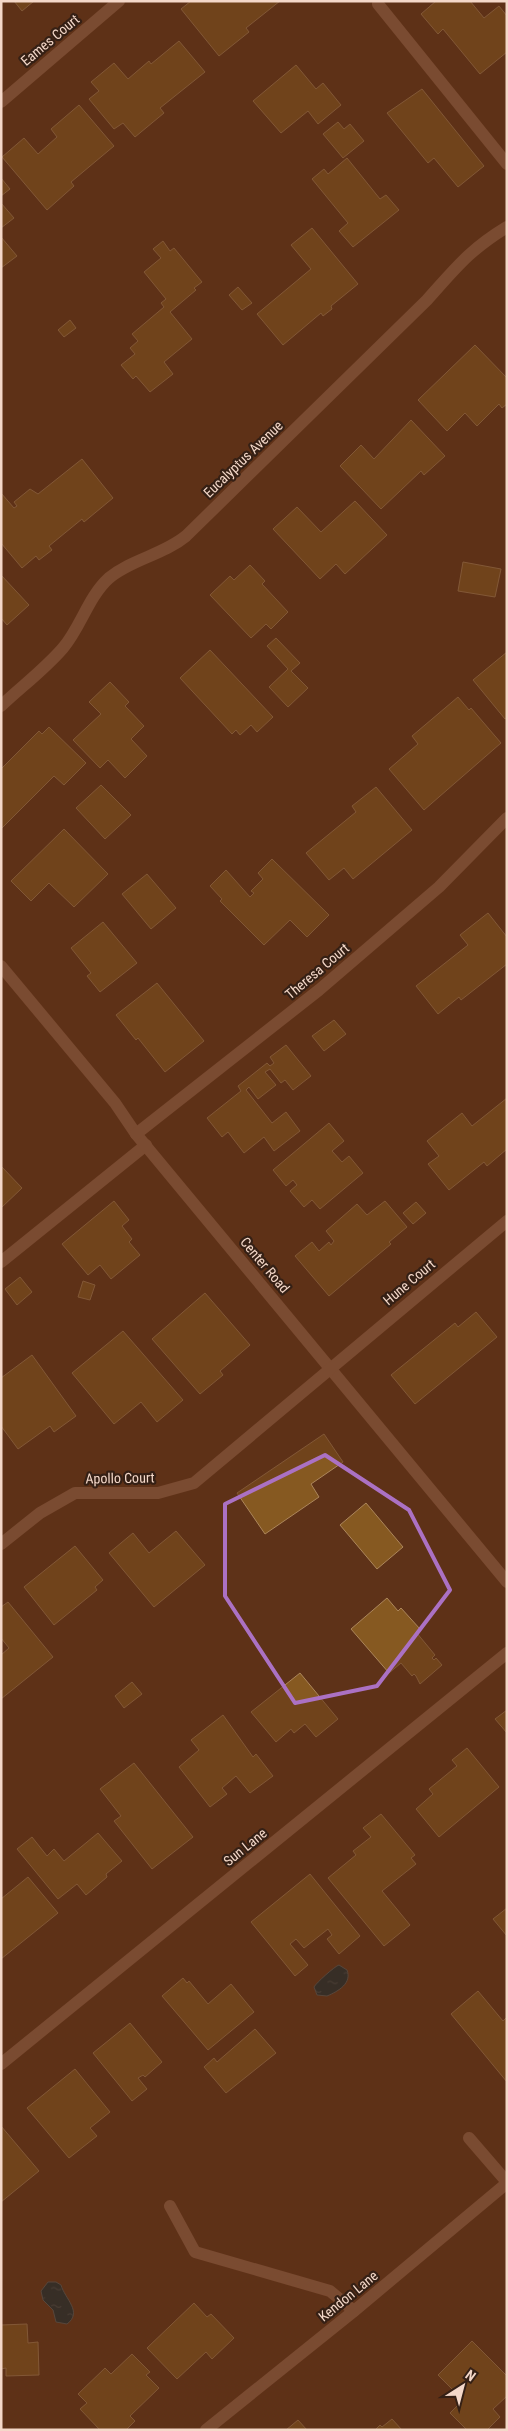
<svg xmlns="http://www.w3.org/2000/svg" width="508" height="2431" viewBox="0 0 508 2431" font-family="'Roboto Condensed',sans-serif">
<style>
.water{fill:url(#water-ripples);stroke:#4f5f64}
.building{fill:#865921;stroke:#ac865b}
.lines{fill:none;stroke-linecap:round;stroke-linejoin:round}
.lane{stroke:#9c6a50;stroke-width:12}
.street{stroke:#9c6a50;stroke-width:12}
.marked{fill:none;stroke:#ab71c3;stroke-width:4;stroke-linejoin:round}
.labels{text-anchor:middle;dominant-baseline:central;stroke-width:4.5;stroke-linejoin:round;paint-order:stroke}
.street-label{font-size:14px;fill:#f4d8c9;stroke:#352015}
</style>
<defs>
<pattern id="water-ripples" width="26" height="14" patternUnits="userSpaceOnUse" patternTransform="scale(1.25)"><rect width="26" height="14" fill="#082b39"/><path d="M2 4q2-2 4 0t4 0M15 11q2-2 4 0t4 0" fill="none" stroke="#2d4954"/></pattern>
</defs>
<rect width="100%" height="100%" fill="#5e3218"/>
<g class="water">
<path d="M 339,1965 L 347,1970 C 352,1983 339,1991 327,1996 L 317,1995 L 314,1987 C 316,1983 335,1966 339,1965 Z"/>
<path d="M 48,2282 L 56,2282 L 61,2285 C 65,2299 83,2312 67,2324 L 56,2322 L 53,2310 L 43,2300 L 41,2291 Z"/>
</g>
<g class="building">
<path d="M 14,1 L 34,1 L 22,11 Z"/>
<path d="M 191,1 L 280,1 L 246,28 L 249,32 L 219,56 L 181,9 Z"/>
<path d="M 436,1 L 470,1 L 484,18 L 499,6 L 507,16 L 507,52 L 480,74 L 443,29 L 438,34 L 421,14 Z"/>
<path d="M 179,41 L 205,72 L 160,108 L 164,113 L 135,137 L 123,123 L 114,129 L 89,99 L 99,91 L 91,82 L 114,63 L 128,79 L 149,61 L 151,64 Z"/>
<path d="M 296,65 L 316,89 L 323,83 L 341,105 L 318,124 L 308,111 L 281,133 L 253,101 Z"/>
<path d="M 422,89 L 484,166 L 458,187 L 434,158 L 428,163 L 387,113 Z"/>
<path d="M 79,105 L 114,146 L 71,182 L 74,186 L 47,210 L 2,157 L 24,138 L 38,154 L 57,137 L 51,129 Z"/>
<path d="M 338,122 L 344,129 L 350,124 L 364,141 L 343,158 L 323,134 Z"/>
<path d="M 347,158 L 380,199 L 386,195 L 399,210 L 353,247 L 339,231 L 348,223 L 312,179 L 324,169 L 328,174 Z"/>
<path d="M 1,178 L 10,189 L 1,196 Z"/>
<path d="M 1,203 L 14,218 L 1,228 Z"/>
<path d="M 312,228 L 358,284 L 331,306 L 332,309 L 323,316 L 321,313 L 283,345 L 257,314 L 311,269 L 291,245 Z"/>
<path d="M 1,237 L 17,256 L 1,268 Z"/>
<path d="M 163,241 L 170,251 L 174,248 L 202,282 L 194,288 L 196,290 L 170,312 L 192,339 L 164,362 L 173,374 L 150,392 L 136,376 L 133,379 L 121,365 L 135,354 L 130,348 L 138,341 L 132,334 L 164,307 L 161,303 L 166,299 L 144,272 L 161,258 L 153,249 Z"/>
<path d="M 238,287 L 252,303 L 242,310 L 229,295 Z"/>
<path d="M 70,320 L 76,328 L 64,337 L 58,330 Z"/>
<path d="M 475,345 L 507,378 L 507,404 L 502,408 L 499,404 L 477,426 L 465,413 L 447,431 L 418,400 Z"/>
<path d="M 411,420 L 445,456 L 424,475 L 421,471 L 381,509 L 340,466 L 361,445 L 374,459 Z"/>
<path d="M 82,459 L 113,498 L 84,522 L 82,519 L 49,546 L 52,550 L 39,560 L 36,556 L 22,568 L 1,543 L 1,493 L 14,508 L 17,506 L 14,502 L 30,489 L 38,494 Z"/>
<path d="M 355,501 L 387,535 L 345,574 L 336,564 L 320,579 L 273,529 L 297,507 L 321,532 Z"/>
<path d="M 463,562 L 501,569 L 495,597 L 458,591 Z"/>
<path d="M 250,565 L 265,581 L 262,584 L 288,612 L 271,629 L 266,624 L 251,638 L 210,595 L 230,576 L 234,580 Z"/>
<path d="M 1,575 L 29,605 L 7,625 L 1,618 Z"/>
<path d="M 276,638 L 300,663 L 291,671 L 308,688 L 288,707 L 269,687 L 288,669 L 267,646 Z"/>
<path d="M 210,650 L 273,717 L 257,732 L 251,725 L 240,735 L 236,730 L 232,734 L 180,678 Z"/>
<path d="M 507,652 L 507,718 L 505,719 L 473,680 Z"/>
<path d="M 110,682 L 129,702 L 125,706 L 144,726 L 131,739 L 147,756 L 125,778 L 108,760 L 100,768 L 73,740 L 101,714 L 89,702 Z"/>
<path d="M 458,697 L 469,710 L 471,708 L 501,743 L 424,810 L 389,769 L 418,744 L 412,736 Z"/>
<path d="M 49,727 L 86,763 L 64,785 L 54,776 L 1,829 L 1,769 L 39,731 L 42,734 Z"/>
<path d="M 101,785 L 131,815 L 105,839 L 76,808 Z"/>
<path d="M 376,787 L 412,830 L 353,879 L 344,868 L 329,880 L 306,853 L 356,812 L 352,806 Z"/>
<path d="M 64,829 L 108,874 L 74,907 L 49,883 L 31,901 L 11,881 Z"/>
<path d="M 272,859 L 329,915 L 307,937 L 290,920 L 264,945 L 220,901 L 222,899 L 210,886 L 226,870 L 250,897 L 254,893 L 251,891 L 263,879 L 258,873 Z"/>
<path d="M 147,874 L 176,908 L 151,929 L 122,894 Z"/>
<path d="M 488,913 L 507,937 L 507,964 L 461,1000 L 459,997 L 438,1014 L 416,986 L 468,945 L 460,935 Z"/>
<path d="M 103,922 L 137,963 L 100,992 L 87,976 L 91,973 L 71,948 Z"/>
<path d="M 157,983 L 204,1041 L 165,1072 L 138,1038 L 136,1040 L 116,1015 Z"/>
<path d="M 334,1020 L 346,1034 L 324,1051 L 312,1036 Z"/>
<path d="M 286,1045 L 311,1076 L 293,1090 L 285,1080 L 281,1083 L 270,1069 L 265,1072 L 276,1085 L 258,1099 L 249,1087 L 246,1090 L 272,1123 L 286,1112 L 300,1131 L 274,1151 L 264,1137 L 244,1153 L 228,1132 L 222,1137 L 207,1118 L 241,1091 L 238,1086 L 267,1063 L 270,1066 L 274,1063 L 270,1057 Z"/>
<path d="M 507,1098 L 507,1149 L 487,1166 L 484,1162 L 449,1190 L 428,1164 L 439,1156 L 427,1141 L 462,1113 L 472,1126 Z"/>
<path d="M 329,1123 L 344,1141 L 332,1151 L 342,1162 L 349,1156 L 363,1173 L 320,1209 L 312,1200 L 304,1207 L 290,1191 L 297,1185 L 293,1180 L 286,1186 L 273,1170 Z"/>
<path d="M 1,1166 L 22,1188 L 1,1208 Z"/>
<path d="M 114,1201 L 129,1220 L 122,1226 L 132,1239 L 129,1242 L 140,1255 L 111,1279 L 100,1265 L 88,1275 L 62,1244 Z"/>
<path d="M 385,1201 L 407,1227 L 389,1242 L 391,1244 L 329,1296 L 295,1256 L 312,1242 L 319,1251 L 329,1242 L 331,1245 L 334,1241 L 326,1231 L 357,1204 L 367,1215 Z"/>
<path d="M 416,1202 L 426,1213 L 413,1224 L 403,1213 Z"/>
<path d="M 20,1277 L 32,1292 L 17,1305 L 5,1289 Z"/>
<path d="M 83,1281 L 95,1285 L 90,1300 L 78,1297 Z"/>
<path d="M 205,1293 L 250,1345 L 220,1371 L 223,1375 L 200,1394 L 152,1339 Z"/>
<path d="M 476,1312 L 497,1337 L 415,1404 L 391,1375 L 455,1323 L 458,1327 Z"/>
<path d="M 123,1331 L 183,1400 L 157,1422 L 141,1402 L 114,1424 L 72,1373 Z"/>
<path d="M 32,1355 L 76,1416 L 54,1432 L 50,1426 L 18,1449 L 1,1426 L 1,1378 Z"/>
<path d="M 324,1434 L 343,1462 L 311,1484 L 319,1497 L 265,1534 L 237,1493 Z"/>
<path d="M 366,1503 L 403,1547 L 377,1569 L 340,1525 Z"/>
<path d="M 176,1531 L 205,1565 L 154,1607 L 109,1553 L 133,1533 L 149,1553 Z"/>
<path d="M 75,1546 L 103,1580 L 95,1587 L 97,1590 L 54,1625 L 24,1587 Z"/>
<path d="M 387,1598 L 398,1611 L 401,1608 L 420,1629 L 416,1632 L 435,1655 L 432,1658 L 434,1660 L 436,1658 L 442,1665 L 420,1684 L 416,1676 L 414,1674 L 412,1676 L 401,1663 L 389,1673 L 351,1629 Z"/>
<path d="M 8,1602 L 53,1657 L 1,1699 L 1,1655 L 9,1648 L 1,1638 L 1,1607 Z"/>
<path d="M 300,1673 L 338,1719 L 316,1737 L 305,1724 L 294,1733 L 291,1729 L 276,1742 L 251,1712 Z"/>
<path d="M 132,1682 L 142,1694 L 124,1708 L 115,1696 Z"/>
<path d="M 507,1710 L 507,1733 L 495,1719 Z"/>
<path d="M 223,1715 L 253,1757 L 256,1754 L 273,1776 L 250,1793 L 236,1776 L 222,1788 L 227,1794 L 210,1807 L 179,1767 L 199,1750 L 191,1740 Z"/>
<path d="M 467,1748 L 499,1787 L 439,1837 L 416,1809 L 433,1794 L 429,1789 L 457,1766 L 452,1760 Z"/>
<path d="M 134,1763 L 193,1837 L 152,1869 L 114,1821 L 121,1816 L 100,1789 Z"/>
<path d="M 381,1814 L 415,1855 L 411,1858 L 416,1864 L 382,1891 L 410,1925 L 384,1946 L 328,1878 L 356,1855 L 353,1851 L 371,1837 L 363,1828 Z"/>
<path d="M 98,1833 L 122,1861 L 106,1874 L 107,1877 L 86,1895 L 77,1884 L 58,1899 L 17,1849 L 32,1837 L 47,1856 L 54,1849 L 64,1861 Z"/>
<path d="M 310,1874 L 360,1936 L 339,1954 L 327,1939 L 332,1935 L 328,1929 L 304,1948 L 296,1939 L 290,1944 L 308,1965 L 295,1976 L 251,1922 Z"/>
<path d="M 28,1877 L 58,1913 L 1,1959 L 1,1899 Z"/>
<path d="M 507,1908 L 507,1936 L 493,1919 Z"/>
<path d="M 183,1978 L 187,1983 L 189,1981 L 208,2004 L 231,1984 L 254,2012 L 208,2050 L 162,1996 Z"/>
<path d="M 478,1991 L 503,2021 L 507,2017 L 507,2082 L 451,2014 Z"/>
<path d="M 130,2023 L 162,2062 L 145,2077 L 143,2075 L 138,2078 L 147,2089 L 132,2101 L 93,2053 Z"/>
<path d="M 255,2029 L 276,2053 L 226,2093 L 204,2067 L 214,2058 L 217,2062 Z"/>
<path d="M 75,2069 L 110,2112 L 90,2128 L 97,2136 L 69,2158 L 27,2108 Z"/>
<path d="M 1,2126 L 39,2171 L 1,2202 Z"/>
<path d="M 194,2303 L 207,2317 L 211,2314 L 234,2338 L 212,2359 L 206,2352 L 177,2379 L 147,2348 Z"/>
<path d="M 27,2324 L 28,2343 L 38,2342 L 39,2375 L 6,2376 L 6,2368 L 1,2369 L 1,2325 Z"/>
<path d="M 472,2341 L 507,2376 L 507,2396 L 493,2409 L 500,2417 L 487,2430 L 467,2430 L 450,2413 L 463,2400 L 438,2375 Z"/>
<path d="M 132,2354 L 150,2372 L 146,2375 L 159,2388 L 130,2416 L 135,2421 L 126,2430 L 100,2430 L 80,2409 L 87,2403 L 78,2394 L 105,2368 L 111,2374 Z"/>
<path d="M 392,2419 L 402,2430 L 375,2430 L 380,2425 L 382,2427 Z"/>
<path d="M 298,2420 L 307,2430 L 286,2430 Z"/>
</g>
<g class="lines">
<g class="lane">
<path d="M 378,4 L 507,164"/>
<path d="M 1,1262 L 146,1145"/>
<path d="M 469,2138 L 507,2182"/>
<path d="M 170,2206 L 195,2252 L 330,2291 L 354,2311"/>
</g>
<g class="street">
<path d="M 1,102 L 119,1"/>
<path d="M 1,706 C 21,687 45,669 63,648 C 81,627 88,597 109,578 C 132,559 163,555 186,536 L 427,300 C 455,269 469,250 507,227"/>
<path d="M 1,966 L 115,1103 L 136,1134 L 507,1582"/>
<path d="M 136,1134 L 319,990 L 439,887 L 507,818"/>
<path d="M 1,1544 L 40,1513 L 75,1493 L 158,1493 L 194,1483 L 507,1221"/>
<path d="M 1,2064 L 507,1653"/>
<path d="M 206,2430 L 354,2311 L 507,2183"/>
</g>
</g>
<path d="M0 0H508V2431H0ZM 325,1455 L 409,1510 L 450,1590 L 377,1686 L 295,1703 L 225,1596 L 225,1504 Z" fill="#5e3218" fill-opacity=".55" fill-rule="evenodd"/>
<path class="marked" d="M 325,1455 L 409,1510 L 450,1590 L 377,1686 L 295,1703 L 225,1596 L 225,1504 Z"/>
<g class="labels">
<g class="street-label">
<text transform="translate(50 40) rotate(-40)">Eames Court</text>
<text transform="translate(243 459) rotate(-44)">Eucalyptus Avenue</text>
<text transform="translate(317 971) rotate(-40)">Theresa Court</text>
<text transform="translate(265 1265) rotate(50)">Center Road</text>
<text transform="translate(409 1282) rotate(-40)">Hune Court</text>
<text transform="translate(120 1478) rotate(-1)">Apollo Court</text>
<text transform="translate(245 1847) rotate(-39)">Sun Lane</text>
<text transform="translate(348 2296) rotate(-39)">Kendon Lane</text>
</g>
</g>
<rect width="508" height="2431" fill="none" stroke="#f4d8c9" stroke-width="5"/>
<g transform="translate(463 2386) rotate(36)" stroke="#352015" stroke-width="4" paint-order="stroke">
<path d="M0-4L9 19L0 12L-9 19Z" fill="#f4d8c9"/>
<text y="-8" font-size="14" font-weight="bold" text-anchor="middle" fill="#f4d8c9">N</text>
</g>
</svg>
